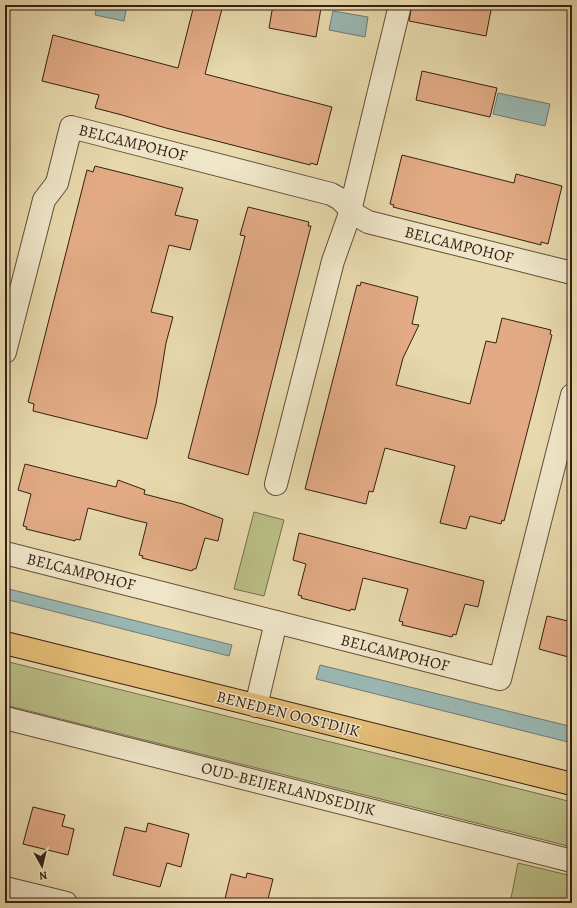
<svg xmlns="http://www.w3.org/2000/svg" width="577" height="908" viewBox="0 0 577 908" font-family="Alegreya,serif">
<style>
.green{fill:#babe86;stroke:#786e4d}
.water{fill:#9ab8b3;stroke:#727a73}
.building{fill:#e2ab85;stroke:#361e14}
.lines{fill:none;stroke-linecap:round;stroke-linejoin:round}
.minor-casing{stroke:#624d3a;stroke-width:24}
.major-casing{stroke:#361e14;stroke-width:24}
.minor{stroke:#efe6c9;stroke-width:22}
.major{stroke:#e4bc76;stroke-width:22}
.labels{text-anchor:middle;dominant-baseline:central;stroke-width:3;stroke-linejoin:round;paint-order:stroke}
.street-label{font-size:16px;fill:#361e14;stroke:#efe6c9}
</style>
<rect width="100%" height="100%" fill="#e7d9ac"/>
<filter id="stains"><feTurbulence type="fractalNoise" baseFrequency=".005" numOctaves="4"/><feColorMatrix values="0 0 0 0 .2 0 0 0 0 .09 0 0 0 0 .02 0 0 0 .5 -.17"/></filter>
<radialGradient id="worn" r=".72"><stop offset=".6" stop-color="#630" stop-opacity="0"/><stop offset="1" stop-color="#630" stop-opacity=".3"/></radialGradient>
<g class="green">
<path d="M 254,512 L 284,520 L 264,596 L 234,589 Z"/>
<path d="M 5,661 L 572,802 L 572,847 L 5,705 Z"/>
<path d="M 518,863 L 572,876 L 572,903 L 510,903 Z"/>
</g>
<g class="water">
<path d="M 97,5 L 104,6 L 104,5 L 127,5 L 124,21 L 95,15 Z"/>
<path d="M 333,11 L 368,17 L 365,37 L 329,30 Z"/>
<path d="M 498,93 L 550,104 L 545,126 L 493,114 Z"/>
<path d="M 5,588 L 232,645 L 229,656 L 5,599 Z"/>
<path d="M 320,665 L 569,726 L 572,721 L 572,743 L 316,679 Z"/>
</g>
<g class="building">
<path d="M 194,5 L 223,5 L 205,74 L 332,107 L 317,165 L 311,163 L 310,165 L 166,128 L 122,115 L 95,108 L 99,95 L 42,81 L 53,35 L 178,68 Z"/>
<path d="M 273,5 L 306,5 L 321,8 L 316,37 L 269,28 Z"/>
<path d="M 412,5 L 492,5 L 486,36 L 409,21 Z"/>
<path d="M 422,71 L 497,88 L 490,117 L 416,100 Z"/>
<path d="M 402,155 L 514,183 L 516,174 L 562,186 L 548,244 L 541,242 L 541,245 L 393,207 L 394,205 L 390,204 Z"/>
<path d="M 95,166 L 183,188 L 175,215 L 198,220 L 190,250 L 169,245 L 151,312 L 173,317 L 166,343 L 156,404 L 147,439 L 33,411 L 34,404 L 28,402 L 87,170 L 93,172 Z"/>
<path d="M 248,207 L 309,222 L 308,226 L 311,226 L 248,475 L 188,458 L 245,236 L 240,235 Z"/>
<path d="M 361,282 L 418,297 L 412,324 L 419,325 L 403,358 L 396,385 L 470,404 L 486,341 L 496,343 L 502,318 L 551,330 L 550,334 L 552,335 L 538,390 L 504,521 L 502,520 L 501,524 L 470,516 L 466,529 L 440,523 L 455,466 L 385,448 L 373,492 L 369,491 L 366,504 L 305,489 L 357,285 L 360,286 Z"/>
<path d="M 25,464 L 116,487 L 118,480 L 145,490 L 144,494 L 183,504 L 223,519 L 218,541 L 205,538 L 196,569 L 193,569 L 192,571 L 142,558 L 143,556 L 139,555 L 147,523 L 134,520 L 88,508 L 80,540 L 76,539 L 75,541 L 26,529 L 27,527 L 23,526 L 31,494 L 18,490 Z"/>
<path d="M 299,533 L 484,581 L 478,607 L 465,604 L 456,635 L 453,634 L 452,637 L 402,625 L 403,622 L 399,621 L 408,589 L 363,578 L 355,610 L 351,609 L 350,611 L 301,598 L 302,596 L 298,595 L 306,564 L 293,560 Z"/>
<path d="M 547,616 L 572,622 L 572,658 L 539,649 Z"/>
<path d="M 33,807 L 65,815 L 62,826 L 74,829 L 68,855 L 23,844 Z"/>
<path d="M 148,823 L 189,834 L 181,867 L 167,863 L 160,887 L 113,875 L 125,827 L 146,832 Z"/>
<path d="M 247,873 L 273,879 L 267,903 L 224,903 L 231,874 L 246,878 Z"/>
</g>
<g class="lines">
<g class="minor-casing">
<g id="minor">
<path d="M 5,352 L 44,200 L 57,183 L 71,127 L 331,194 L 340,199 L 356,215 L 368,222 L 572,273"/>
<path d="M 276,484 L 333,261 L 348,219 L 400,5"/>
<path d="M 5,553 L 500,679 L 572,395"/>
<path d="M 256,706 L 276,622"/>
<path d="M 5,718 L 572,861"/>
<path d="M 5,888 L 66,903"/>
</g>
</g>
<g class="major-casing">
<path id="major" d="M 5,643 L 572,784"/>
</g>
<use href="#minor" class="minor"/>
<use href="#major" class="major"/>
</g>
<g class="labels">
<g class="street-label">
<text transform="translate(133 143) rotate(14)">BELCAMPOHOF</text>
<text transform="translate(459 245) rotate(14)">BELCAMPOHOF</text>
<text transform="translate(81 572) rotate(14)">BELCAMPOHOF</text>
<text transform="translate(395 653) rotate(14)">BELCAMPOHOF</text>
<text transform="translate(288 714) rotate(14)">BENEDEN OOSTDIJK</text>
<text transform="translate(288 789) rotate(14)">OUD-BEIJERLANDSEDIJK</text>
</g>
</g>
<rect width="577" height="908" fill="none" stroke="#e7d9ac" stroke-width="20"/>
<rect x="6" y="6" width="565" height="896" fill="none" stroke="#361e14" stroke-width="2"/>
<rect x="10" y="10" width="557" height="888" fill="none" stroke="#361e14"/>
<g transform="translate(42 866) rotate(172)" stroke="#efe6c9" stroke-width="3" paint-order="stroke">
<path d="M0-3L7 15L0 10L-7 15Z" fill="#361e14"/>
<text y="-6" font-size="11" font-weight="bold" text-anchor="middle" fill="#361e14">N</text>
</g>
<rect width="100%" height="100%" filter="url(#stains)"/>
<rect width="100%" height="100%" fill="url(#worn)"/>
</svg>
